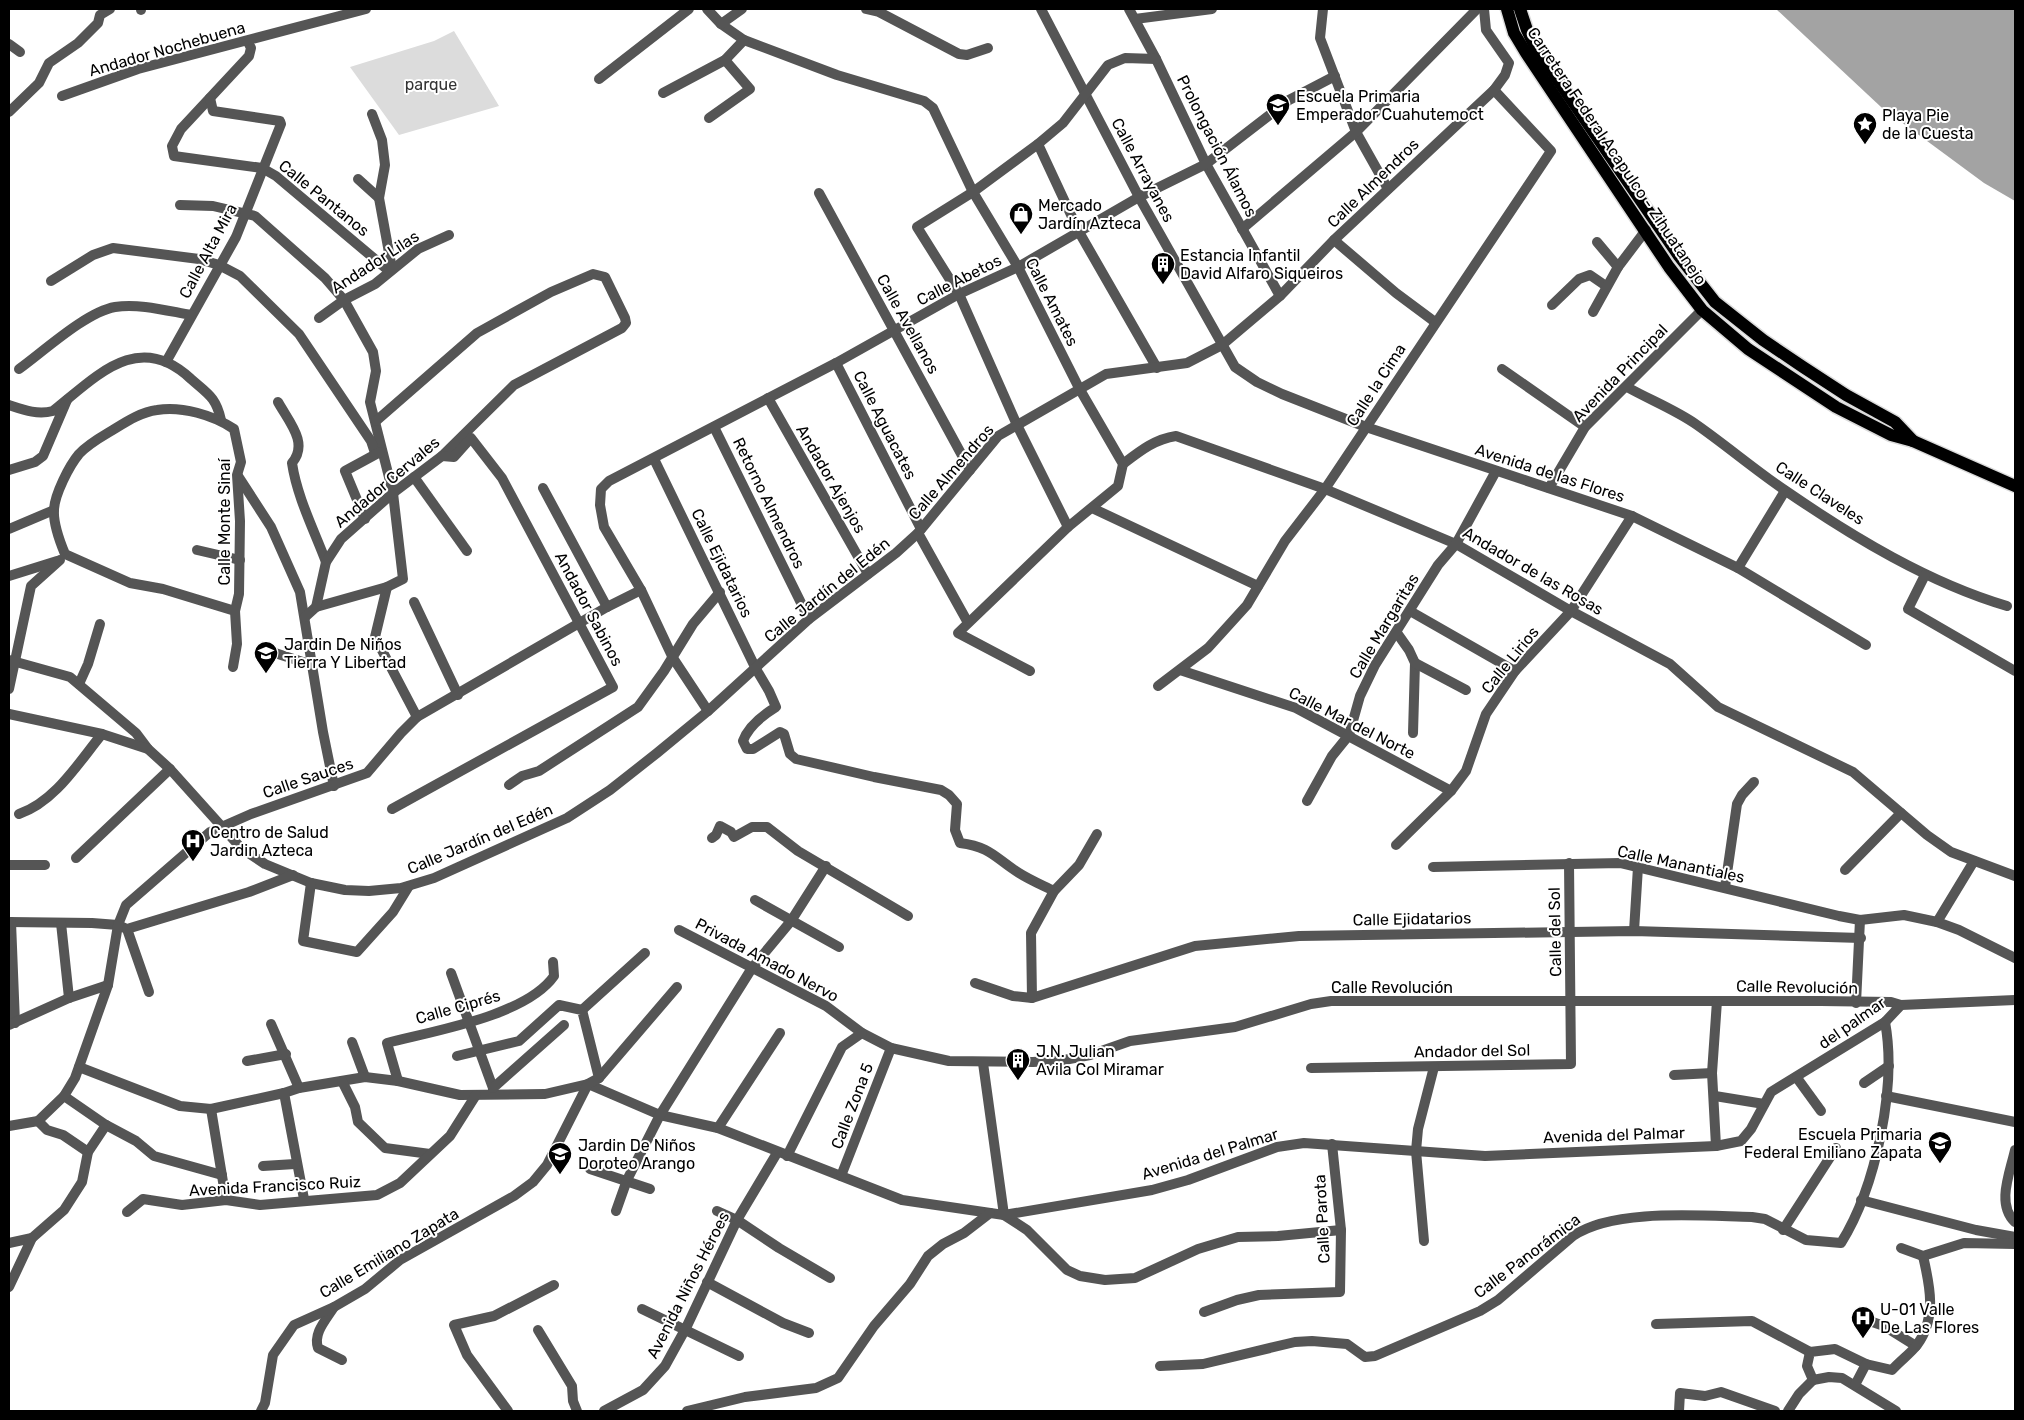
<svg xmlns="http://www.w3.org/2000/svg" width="2024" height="1420" viewBox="0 0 2024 1420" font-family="Rubik,sans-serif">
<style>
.green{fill:#dcdcdc}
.water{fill:#a3a3a3}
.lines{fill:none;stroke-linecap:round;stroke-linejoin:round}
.major-casing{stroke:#dbdbdb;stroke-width:15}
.minor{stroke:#555;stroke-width:10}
.major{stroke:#000;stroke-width:12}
.labels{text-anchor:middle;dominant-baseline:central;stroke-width:4;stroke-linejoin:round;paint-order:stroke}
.street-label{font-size:16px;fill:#000;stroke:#fff}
.park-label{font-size:16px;fill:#333;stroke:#fff}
.poi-label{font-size:16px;fill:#000;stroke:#fff;text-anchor:start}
</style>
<rect width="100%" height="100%" fill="#fff"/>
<path class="green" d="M 454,31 L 499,106 L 399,135 L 350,67 L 434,41 Z"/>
<path class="water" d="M 1776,9 L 2015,9 L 2015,201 L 1984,183 L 1881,107 Z"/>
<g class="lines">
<g class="major-casing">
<g id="major">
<path d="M 1507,9 L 1514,33 L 1526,53 L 1669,267 L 1702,310 L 1748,349 L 1836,407 L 1891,435 L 1913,441 L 2015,486"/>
<path d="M 1520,9 L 1527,30 L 1535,47 L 1679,256 L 1715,302 L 1763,340 L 1803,367 L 1846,395 L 1895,422 L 1913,441"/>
</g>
</g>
<g class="minor">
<path d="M 707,9 L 721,24 L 744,40 L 837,75 L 924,101 L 933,108 L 973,192 L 1018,267 L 1079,388 L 1123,464 L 1118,486 L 1068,527 L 958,633 L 1030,671"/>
<path d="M 866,9 L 879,12 L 959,54 L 967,55 L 988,48"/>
<path d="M 1041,9 L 1139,197 L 1235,367 L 1257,382 L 1282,394 L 1366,427 L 1632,516 L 1738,568 L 1866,645"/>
<path d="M 1129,9 L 1156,59 L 1206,164 L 1280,296"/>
<path d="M 1323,9 L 1320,38 L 1356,132 L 1388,189"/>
<path d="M 141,10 L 141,9"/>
<path d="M 1135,19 L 1212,9"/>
<path d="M 721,24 L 742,9"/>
<path d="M 248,42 L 251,48 L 249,56 L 181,129 L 172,146 L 174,156 L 262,168 L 276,176 L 389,271"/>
<path d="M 9,44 L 20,52"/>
<path d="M 599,79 L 689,9"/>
<path d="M 663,93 L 725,60 L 744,40"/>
<path d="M 62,96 L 138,69 L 366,9"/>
<path d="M 9,112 L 39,83 L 49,63 L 78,43 L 98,23 L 100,15 L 110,9"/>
<path d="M 372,114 L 382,140 L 385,165 L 379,198 L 392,269"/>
<path d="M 709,118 L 750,89 L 725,60"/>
<path d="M 1038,144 L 1079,232 L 1157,368"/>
<path d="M 358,179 L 379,198"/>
<path d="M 819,193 L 970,470"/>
<path d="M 180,205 L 213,206 L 255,216 L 325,278 L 344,300 L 373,352 L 376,371 L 370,402 L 393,493 L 403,579 L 387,587 L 316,607"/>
<path d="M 1242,229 L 1356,132 L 1477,9"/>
<path d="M 1334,240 L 1396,293 L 1435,322"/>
<path d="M 1597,242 L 1618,267"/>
<path d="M 51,281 L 93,255 L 113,248 L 199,259 L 219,265 L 240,276 L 299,334 L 371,441 L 375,453"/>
<path d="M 1552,305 L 1579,279 L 1590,275 L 1606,286"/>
<path d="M 1593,312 L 1618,267 L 1646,230"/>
<path d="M 319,318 L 344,300 L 375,284 L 418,249 L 449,235"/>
<path d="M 166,362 L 236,237 L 281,124 L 280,121 L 213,111 L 210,98"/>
<path d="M 836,363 L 921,529"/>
<path d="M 19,369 C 44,351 86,312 115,307 C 139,303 168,311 191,315"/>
<path d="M 1502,369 L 1585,427"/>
<path d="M 1627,387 C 1650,400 1676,410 1697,425 C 1727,446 1755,470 1786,491 C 1853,537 1929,583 2007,606"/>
<path d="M 768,398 L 868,574"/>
<path d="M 278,402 C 289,422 309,443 292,463 C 297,497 314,530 326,562"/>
<path d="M 9,405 C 24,410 37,415 53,411 C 96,377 138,329 191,379 C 208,394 216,397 221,420"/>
<path d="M 714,427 L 809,619"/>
<path d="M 654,459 L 756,669 L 769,691 L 776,707 C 763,715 748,727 743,741 L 747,749 L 753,749 L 780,732 L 784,734 L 790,754 L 796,759 L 874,777 L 941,790 L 949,795 L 957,804 L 955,830 L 960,843 C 991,847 995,858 1019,873 C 1030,880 1042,885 1054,891"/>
<path d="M 1123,464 C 1140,451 1155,439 1176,436 L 1325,489 L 1456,544 L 1571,611 L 1670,664 L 1718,707 L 1853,772 L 1927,835 L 1951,852 L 2015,876"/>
<path d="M 9,470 L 35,462 L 43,456 L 67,400"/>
<path d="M 238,476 L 271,527 L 300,592 L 323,732 L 334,786"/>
<path d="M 414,477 L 467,551"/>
<path d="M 543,488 L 607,607"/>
<path d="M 1549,488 L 1585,427 L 1702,310"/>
<path d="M 1092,508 L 1258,586"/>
<path d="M 365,519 L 345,471 L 380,452"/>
<path d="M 1068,527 L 1017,425 L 959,294 L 917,227 L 973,192 L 1038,144 L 1063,123 L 1108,65 L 1125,58 L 1156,59"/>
<path d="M 9,529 L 54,510"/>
<path d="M 918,533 L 967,621"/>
<path d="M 197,550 L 240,560"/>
<path d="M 1738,568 L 1785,491"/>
<path d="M 1925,575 L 1908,609 L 2015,671"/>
<path d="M 9,576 L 57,561"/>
<path d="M 387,587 L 375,637 L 417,717"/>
<path d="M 414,602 L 458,695"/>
<path d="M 1410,611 L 1515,671"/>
<path d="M 305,617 L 316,607 L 326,562 L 341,539 L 393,493 L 442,456 L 514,385 L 622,328 L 626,323 L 625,318 L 605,277 L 593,274 L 551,292 L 477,333 L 376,421"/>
<path d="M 1397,633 L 1409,650 L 1415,663 L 1413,733"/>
<path d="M 272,652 L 312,665"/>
<path d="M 9,660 L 70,677 L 136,733 L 148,749"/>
<path d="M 1415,663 L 1466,690"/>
<path d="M 233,667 L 237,644 L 235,611 L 239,594 L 240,521 L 237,475 L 241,462 L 234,429 C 213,415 182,406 157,410 C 142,412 129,420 116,428 C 103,436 89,443 79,454 C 69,466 55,494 54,509 C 53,522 60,542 65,554 L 130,583 L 163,589 L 235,611"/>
<path d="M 1180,670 L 1296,708 L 1451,791"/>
<path d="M 79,684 L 88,664 L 100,624"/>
<path d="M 1158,686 L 1208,648 L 1247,605 L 1285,541 L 1325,489 L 1551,151 L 1494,90"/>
<path d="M 9,689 L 31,586 L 60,560"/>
<path d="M 708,711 L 673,658 L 641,590 L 604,527 L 600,505 L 601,489 L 609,481 L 836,363 L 959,294 L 1018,267 L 1139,197 L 1206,164 L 1289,100 L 1335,76"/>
<path d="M 9,714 L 102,734 L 148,749 L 170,769 L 241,848 L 265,864 L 311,883 L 345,890 L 369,891 L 401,888 L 434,878 L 567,818 L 610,790 L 657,753 L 708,711 L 809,619 L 896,553 L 918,533 L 998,436 L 1106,374 L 1187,363 L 1222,345 L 1280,296 L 1334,240 L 1494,90 L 1505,75 L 1509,63 L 1486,30 L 1484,9"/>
<path d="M 509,785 L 522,776 L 539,771 L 638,707 L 664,671 L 693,624 L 720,592"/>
<path d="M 1307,801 L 1332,756 L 1349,735 L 1360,696 L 1375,665 L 1438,565 L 1456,544 L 1496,471"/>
<path d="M 392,809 L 613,687 L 502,478 L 471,438 L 454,457 L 442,456"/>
<path d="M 19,814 C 55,802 79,762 102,734"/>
<path d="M 712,838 L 716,835 L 720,826 L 731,832 L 734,837 L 752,827 L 767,827 L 798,851 L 908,916"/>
<path d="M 1396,845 L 1451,791 L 1466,771 L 1486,714 L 1515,671 L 1571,611 L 1632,516"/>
<path d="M 76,858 L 170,769"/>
<path d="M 9,865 L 45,865"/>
<path d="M 1433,867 L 1620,863 L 1839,916 L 1860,920 L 1904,915 L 1937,922 L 1959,930 L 2015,958"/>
<path d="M 1845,870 L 1901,813"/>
<path d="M 311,883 L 303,941 L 357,952 L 393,912 L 409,886"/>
<path d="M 1725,887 L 1737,804 L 1742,795 L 1754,782"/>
<path d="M 755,900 L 839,947"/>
<path d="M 9,922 L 92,923 L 118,925 L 127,929 L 249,892 L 293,875"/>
<path d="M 11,922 L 15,1023"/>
<path d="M 1937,922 L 1974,861"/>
<path d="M 61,923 L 69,998"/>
<path d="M 127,929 L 149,992"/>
<path d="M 679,930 L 826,1006 L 862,1033 L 891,1048 L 949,1061 L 1033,1062 L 1064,1060 L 1090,1055 L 1130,1041 L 1235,1027 L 1311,1004 L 1331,1001 L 1821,1001 L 1891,1002 L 1901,1005"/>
<path d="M 1634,931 L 1638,867"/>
<path d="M 451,973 L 493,1088 L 493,1093"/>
<path d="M 975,983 L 1013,996 L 1032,998 L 1195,946 L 1299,936 L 1634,931 L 1861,938"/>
<path d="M 1032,998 L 1031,933 L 1054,891 L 1079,865 L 1097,834"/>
<path d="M 1856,1003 L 1860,920"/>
<path d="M 582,1010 L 645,953"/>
<path d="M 271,1024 L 299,1088"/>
<path d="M 9,1025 L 69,998 L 108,985"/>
<path d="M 352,1042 L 365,1077"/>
<path d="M 247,1061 L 286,1054"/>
<path d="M 983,1063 L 1004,1215 L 1027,1230 L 1067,1270 L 1080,1276 L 1105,1280 L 1135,1278 L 1198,1249 L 1238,1237 L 1278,1236 L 1341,1230"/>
<path d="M 79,1067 L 180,1106 L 211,1109 L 284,1093 L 299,1088 L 365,1077 L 398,1081 L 460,1095 L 545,1094 L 588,1084 L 660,1115 L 718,1128 L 902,1200 L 1004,1215 L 1152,1190 L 1188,1180 L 1277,1147 L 1304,1143 L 1485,1156 L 1716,1146 L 1741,1141 L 1751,1129 L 1771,1092 L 1885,1022 L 1901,1005 L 2015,1000"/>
<path d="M 1311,1068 L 1571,1064 L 1569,863"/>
<path d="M 1674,1075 L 1712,1073"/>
<path d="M 599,1078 L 677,987"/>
<path d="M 1797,1078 L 1821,1111"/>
<path d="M 342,1081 L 355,1107 L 358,1122 L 385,1148 L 430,1154"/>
<path d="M 398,1081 L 387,1043 C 433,1031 526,1016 554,976 L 553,962"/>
<path d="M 1864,1083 L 1889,1066"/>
<path d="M 493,1088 L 564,1025"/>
<path d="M 284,1093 L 304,1199"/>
<path d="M 64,1096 L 106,1125 L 136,1141 L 154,1156 L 222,1175"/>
<path d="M 1715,1096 L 1764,1104"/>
<path d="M 1886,1096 L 2015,1122"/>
<path d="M 211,1109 L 226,1200"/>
<path d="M 38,1121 L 47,1130 L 63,1135 L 88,1152"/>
<path d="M 9,1126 L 38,1121 L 64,1096 L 75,1078 L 108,985 L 118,925 L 126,905 L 210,832 L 251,814 L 367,773 L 401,733 L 417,717 L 607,607 L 641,590"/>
<path d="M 718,1128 L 780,1033"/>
<path d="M 1716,1146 L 1712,1073 L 1717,1001"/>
<path d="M 2015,1150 C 2010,1173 1996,1204 2015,1222"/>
<path d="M 787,1156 L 842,1047 L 862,1033"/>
<path d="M 263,1166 L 295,1164"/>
<path d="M 590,1169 L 650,1189"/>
<path d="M 841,1176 L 891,1048"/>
<path d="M 1861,1200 L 1976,1230 L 2015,1237"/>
<path d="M 616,1211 L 627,1180 L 660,1115 L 752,968 L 791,921 L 826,866"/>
<path d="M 717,1211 L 737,1220 L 779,1248 L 830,1278"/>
<path d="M 127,1212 L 143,1199 L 182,1205 L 226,1200 L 260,1205 L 377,1195 L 400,1183 L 450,1136 L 476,1095"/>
<path d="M 1783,1230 L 1836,1148"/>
<path d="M 1424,1241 L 1416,1151 L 1418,1129 L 1434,1067"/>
<path d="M 9,1243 L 32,1238"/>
<path d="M 1901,1248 L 1923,1256 L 1964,1243 L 2015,1244"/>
<path d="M 707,1282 L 783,1323 L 809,1333"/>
<path d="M 9,1287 L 32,1238 L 64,1210 L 82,1182 L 88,1152 L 106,1125"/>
<path d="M 334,1307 C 326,1320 313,1333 318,1348 L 342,1360"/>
<path d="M 642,1309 L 739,1356"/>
<path d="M 1204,1312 L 1237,1300 L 1259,1295 L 1340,1292 L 1341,1230 L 1332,1144"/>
<path d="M 1858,1317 L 1884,1326 L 1916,1346"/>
<path d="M 1656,1324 L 1752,1321 L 1810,1352"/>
<path d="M 538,1330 L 572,1386 L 573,1401 L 577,1411"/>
<path d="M 1160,1366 L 1203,1364 L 1295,1342 L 1312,1341 L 1347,1344 L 1365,1357 L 1375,1356 L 1480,1311 L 1498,1300 L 1573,1236 C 1613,1208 1702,1216 1752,1217 L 1765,1219 L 1806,1240 L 1841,1243 C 1876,1187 1897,1086 1885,1022"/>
<path d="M 1813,1380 L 1807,1366 L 1810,1352 L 1835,1349 L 1866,1364 L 1892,1370 C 1900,1361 1910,1354 1917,1345 C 1937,1318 1930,1286 1923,1256"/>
<path d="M 1813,1380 L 1829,1377 L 1842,1378 L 1896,1411"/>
<path d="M 1855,1385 L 1866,1364"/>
<path d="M 261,1411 L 265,1403 L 273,1355 L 294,1325 L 334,1307 L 365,1289 L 400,1260 L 514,1196 L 533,1182 L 547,1165 L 588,1084 L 599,1078 L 582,1010 L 559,1005 L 519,1041 L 457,1056"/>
<path d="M 508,1411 L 467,1355 L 454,1325 L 494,1316 L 554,1285"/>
<path d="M 604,1411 L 643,1390 L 665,1366 L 686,1328 L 737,1220 L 777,1153"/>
<path d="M 687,1411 L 745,1397 L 816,1388 L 838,1378 L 874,1326 L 910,1284 L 928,1256 L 943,1244 L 964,1233 L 990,1213"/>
<path d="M 1679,1411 L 1680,1393 L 1705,1396 L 1721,1392 L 1775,1411"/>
<path d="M 1788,1411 L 1799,1394 L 1813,1380"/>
</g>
<use href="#major" class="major"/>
</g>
<defs>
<g id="school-pin" transform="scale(1.25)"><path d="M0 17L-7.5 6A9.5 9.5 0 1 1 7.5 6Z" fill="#000" stroke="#fff"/><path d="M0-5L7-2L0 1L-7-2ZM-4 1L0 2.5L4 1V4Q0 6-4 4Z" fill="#fff"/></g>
<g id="sight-pin" transform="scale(1.25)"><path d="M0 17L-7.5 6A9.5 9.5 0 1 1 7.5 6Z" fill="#000" stroke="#fff"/><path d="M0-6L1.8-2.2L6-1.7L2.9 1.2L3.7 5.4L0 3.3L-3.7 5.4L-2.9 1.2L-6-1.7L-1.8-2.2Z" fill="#fff"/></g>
<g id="shop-pin" transform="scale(1.25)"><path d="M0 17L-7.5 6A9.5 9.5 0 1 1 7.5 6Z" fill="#000" stroke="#fff"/><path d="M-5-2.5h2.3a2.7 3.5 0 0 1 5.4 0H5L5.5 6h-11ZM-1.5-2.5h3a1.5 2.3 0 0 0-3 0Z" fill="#fff"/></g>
<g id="building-pin" transform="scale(1.25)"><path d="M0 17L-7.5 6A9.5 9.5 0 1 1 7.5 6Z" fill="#000" stroke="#fff"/><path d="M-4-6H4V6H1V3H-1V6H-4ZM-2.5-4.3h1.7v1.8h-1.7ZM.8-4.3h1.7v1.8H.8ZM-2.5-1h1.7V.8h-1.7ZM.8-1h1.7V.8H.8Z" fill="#fff"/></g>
<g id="hospital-pin" transform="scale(1.25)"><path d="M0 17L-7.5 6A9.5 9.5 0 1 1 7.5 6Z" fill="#000" stroke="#fff"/><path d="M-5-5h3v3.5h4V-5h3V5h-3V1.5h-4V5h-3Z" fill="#fff"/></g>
</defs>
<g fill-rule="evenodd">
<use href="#school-pin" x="1278" y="105"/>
<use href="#sight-pin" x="1865" y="124"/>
<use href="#shop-pin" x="1021" y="214"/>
<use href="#building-pin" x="1163" y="264"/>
<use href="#school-pin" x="266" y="653"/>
<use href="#hospital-pin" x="193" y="841"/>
<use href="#building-pin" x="1018" y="1060"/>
<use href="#school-pin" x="1940" y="1143"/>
<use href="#school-pin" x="560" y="1154"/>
<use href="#hospital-pin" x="1863" y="1318"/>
</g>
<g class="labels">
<g class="street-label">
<text transform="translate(167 49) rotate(-16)">Andador Nochebuena</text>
<text transform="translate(1217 146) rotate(63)">Prolongación Álamos</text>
<text transform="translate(1617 156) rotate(56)">Carretera Federal Acapulco - Zihuatanejo</text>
<text transform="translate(1143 170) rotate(62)">Calle Arrayanes</text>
<text transform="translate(1373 183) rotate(-44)">Calle Almendros</text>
<text transform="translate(324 198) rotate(39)">Calle Pantanos</text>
<text transform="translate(208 251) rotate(-62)">Calle Alta Mira</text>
<text transform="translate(375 262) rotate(-33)">Andador Lilas</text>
<text transform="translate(959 280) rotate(-27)">Calle Abetos</text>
<text transform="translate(1052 302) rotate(63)">Calle Amates</text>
<text transform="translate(908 324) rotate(61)">Calle Avellanos</text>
<text transform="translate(1620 373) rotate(-46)">Avenida Principal</text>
<text transform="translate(1376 385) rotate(-57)">Calle la Cima</text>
<text transform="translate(885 425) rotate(63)">Calle Aguacates</text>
<text transform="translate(951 472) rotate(-49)">Calle Almendros</text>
<text transform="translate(1550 473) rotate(18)">Avenida de las Flores</text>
<text transform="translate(831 479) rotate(60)">Andador Ajenjos</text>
<text transform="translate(387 482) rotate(-40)">Andador Cervales</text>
<text transform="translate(1820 493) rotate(33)">Calle Claveles</text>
<text transform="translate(769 503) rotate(64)">Retorno Almendros</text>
<text transform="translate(224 522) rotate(-90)">Calle Monte Sinaí</text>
<text transform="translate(722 563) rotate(64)">Calle Ejidatarios</text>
<text transform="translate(1533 571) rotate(30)">Andador de las Rosas</text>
<text transform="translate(827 590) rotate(-39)">Calle Jardín del Edén</text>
<text transform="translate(589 609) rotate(62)">Andador Sabinos</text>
<text transform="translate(1384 626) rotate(-59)">Calle Margaritas</text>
<text transform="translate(1510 660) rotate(-51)">Calle Lirios</text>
<text transform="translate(1352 723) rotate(27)">Calle Mar del Norte</text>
<text transform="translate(308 778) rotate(-19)">Calle Sauces</text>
<text transform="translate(480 839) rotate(-23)">Calle Jardín del Edén</text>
<text transform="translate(1681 864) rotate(12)">Calle Manantiales</text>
<text transform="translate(1412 919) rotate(-1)">Calle Ejidatarios</text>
<text transform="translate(1555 932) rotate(-91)">Calle del Sol</text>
<text transform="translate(767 960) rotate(28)">Privada Amado Nervo</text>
<text x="1392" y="987">Calle Revolución</text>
<text transform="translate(1797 987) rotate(1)">Calle Revolución</text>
<text transform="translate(458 1007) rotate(-16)">Calle Ciprés</text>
<text transform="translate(1852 1023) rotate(-35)">del palmar</text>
<text transform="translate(1472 1051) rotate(-1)">Andador del Sol</text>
<text transform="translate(852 1106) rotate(-69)">Calle Zona 5</text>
<text transform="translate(1614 1135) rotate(-2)">Avenida del Palmar</text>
<text transform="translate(1210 1154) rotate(-17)">Avenida del Palmar</text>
<text transform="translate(275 1186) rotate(-3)">Avenida Francisco Ruiz</text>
<text transform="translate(1322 1219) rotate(-93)">Calle Parota</text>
<text transform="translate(389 1253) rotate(-31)">Calle Emiliano Zapata</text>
<text transform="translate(1527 1256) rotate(-37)">Calle Panorámica</text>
<text transform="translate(688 1285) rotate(-63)">Avenida Niños Héroes</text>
</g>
<g class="park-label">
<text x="431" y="84">parque</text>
</g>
<g class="poi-label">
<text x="1296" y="96">Escuela Primaria<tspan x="1296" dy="18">Emperador Cuahutemoct</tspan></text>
<text x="1882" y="115">Playa Pie<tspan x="1882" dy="18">de la Cuesta</tspan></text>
<text x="1038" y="205">Mercado<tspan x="1038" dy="18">Jardín Azteca</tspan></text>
<text x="1180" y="255">Estancia Infantil<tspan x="1180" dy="18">David Alfaro Siqueiros</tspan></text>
<text x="284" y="644">Jardin De Niños<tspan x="284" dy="18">Tierra Y Libertad</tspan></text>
<text x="210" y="832">Centro de Salud<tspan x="210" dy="18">Jardin Azteca</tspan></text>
<text x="1036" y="1051">J.N. Julian<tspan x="1036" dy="18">Avila Col Miramar</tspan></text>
<text x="1922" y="1134" text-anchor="end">Escuela Primaria<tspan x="1922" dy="18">Federal Emiliano Zapata</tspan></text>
<text x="578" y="1145">Jardin De Niños<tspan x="578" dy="18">Doroteo Arango</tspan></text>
<text x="1880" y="1309">U-01 Valle<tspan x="1880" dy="18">De Las Flores</tspan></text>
</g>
</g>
<rect width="2024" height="1420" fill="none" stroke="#000000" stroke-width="20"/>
</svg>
